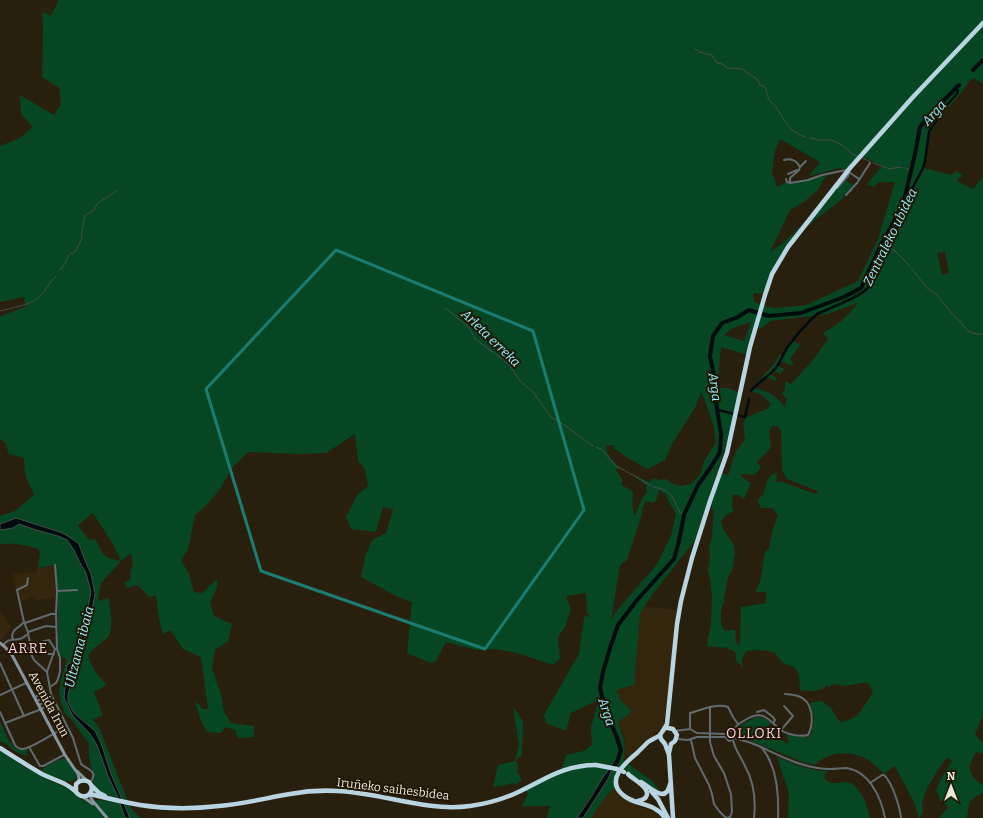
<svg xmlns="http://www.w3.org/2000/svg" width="983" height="818" viewBox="0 0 983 818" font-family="Bitter,serif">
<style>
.built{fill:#33260c}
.green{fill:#074622;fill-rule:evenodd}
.water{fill:#000b0e;stroke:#474c4b}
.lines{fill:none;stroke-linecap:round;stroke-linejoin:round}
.stream{stroke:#474c4b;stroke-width:1}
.canal{stroke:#000b0e;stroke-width:2.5}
.river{stroke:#000b0e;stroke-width:4}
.street{stroke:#606b70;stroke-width:2}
.secondary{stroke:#84959d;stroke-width:3}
.highway{stroke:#b9d4e1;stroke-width:4.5}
.highway-bridge{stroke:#b9d4e1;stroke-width:4.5}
.marked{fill:none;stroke:#1a7c73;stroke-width:3;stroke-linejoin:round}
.labels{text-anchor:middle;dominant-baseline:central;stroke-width:4;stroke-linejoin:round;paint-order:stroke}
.street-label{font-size:12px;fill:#ece5da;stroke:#1f1604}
.water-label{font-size:13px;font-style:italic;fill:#95efff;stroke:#1f1604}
.quarter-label{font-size:14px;letter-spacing:1px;fill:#fac9db;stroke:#1f1604}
</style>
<rect width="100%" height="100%" fill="#291f0d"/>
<g class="built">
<path d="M 55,565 L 58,591 L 55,591 L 55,598 L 49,598 L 35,601 L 34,597 L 23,600 L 20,603 L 24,620 L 22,620 L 12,575 L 24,572 L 30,573 L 36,573 L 38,568 Z"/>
<path d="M 640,606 L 677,610 L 666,710 L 663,725 L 657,733 L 623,760 L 625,750 L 625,742 L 622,730 L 618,722 L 632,712 L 620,699 L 617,692 L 615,690 L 623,687 Z"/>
<path d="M 0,611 L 12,628 L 2,640 L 0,639 Z"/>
<path d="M 615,788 L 623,799 L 658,814 L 662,818 L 591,818 L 606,796 Z"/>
</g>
<g class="green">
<path d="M 59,0 L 983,0 L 983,84 L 974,78 L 970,80 L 958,97 L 941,115 L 930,134 L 924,168 L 952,175 L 956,171 L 962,175 L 957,181 L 973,189 L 983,177 L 983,716 L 975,734 L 981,741 L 983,742 L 983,754 L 976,752 L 969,767 L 973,778 L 983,785 L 983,793 C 969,798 969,804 967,818 L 940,818 L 942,814 L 949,807 L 941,801 L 936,790 L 942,777 L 952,761 L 948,757 L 945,760 C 937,772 918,797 923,812 L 920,818 L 919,818 L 914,802 L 895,766 L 885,773 L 883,773 C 877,768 872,762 865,758 C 849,750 828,752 815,765 L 800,761 L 759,744 L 738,735 L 735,730 C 738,727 740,726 743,724 C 755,717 758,714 771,722 L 765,730 L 759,734 L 761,738 L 769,737 L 775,734 L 787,744 L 789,740 L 787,738 L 787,735 L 805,737 L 806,739 L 811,735 L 814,718 L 810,703 L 819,701 L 823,702 L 831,708 L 837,718 L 842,723 L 842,722 L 846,721 L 857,716 L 869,699 L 873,691 L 867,682 L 846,686 L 833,684 L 829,687 L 827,685 C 821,693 810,691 800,690 L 799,674 L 794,667 L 783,663 L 775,653 L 769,651 L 757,650 L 747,651 C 742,658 740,661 744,669 L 736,660 L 736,654 L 734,651 L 727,648 L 707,646 L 711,624 L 712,596 L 710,579 L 708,570 L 710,559 L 709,548 L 712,535 L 714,510 L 711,508 L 720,473 L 728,475 L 736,451 L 745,440 L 743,423 L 747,417 L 769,408 L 770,403 C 765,398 760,392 752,392 L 752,388 L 774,364 L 779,355 L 783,355 L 791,340 L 800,345 L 790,359 L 794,366 L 780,361 L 779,366 L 784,369 L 780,374 L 775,371 L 772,375 L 777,379 L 775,381 L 767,377 L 755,388 L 755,389 C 758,390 761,389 765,391 C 771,393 782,402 785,407 L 787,399 L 782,394 L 785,389 L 785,381 L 791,384 L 813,360 L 828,339 L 823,333 C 836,325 850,316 857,303 L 828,314 L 771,321 L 760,329 L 755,325 L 748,355 L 721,347 L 718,379 L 720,403 L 720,397 L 719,388 L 728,388 L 740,393 L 730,432 L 695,540 L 652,595 L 640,614 L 634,685 L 616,690 L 617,692 L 620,699 L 632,712 L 618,722 C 623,738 627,743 623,760 L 652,781 L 660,791 L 658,794 L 628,774 L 617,769 L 614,780 L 615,788 L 606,796 L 591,818 L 583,818 L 608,779 L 613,768 L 611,768 L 585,804 L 577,818 L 547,818 L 550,806 L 522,806 L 528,794 L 525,789 L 561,771 L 566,755 L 584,751 L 592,745 L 591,727 L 598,703 L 598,700 L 571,713 L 566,731 L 546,723 L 544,715 L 579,654 L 584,618 L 586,615 L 592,618 L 587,613 L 586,593 L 566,596 L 571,609 L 565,627 L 558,637 L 560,658 L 553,665 L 517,653 L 495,649 L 476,650 L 446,642 L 435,662 L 431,663 L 407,653 L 412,602 L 396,596 L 361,577 L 366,554 L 372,540 L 386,533 L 393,509 L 383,507 L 376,532 L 351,529 L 346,517 L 357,495 L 368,486 L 365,469 L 358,461 L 355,434 L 326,453 L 301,454 L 248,452 L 233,467 L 220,489 L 206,506 L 195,515 L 188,549 L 181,560 L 189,574 L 194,592 L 202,593 L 217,579 L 217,588 L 210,602 L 214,616 L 232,624 L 228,642 L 215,649 L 212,668 L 221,694 L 224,712 L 231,723 L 254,726 L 254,737 L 238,738 L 235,730 L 225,727 L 221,733 L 207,732 L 201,721 L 195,701 L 203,709 L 208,709 L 201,657 L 183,649 L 170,630 L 163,634 L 160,624 L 156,596 L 149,597 L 138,585 L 127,588 L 124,583 L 131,579 L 130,572 L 133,566 L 131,553 L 121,561 L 101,583 L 98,601 L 109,598 C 110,608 114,629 108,637 L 91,651 L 88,656 C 93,669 97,675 107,685 L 94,692 L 103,715 L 94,719 L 92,718 L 99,727 L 130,807 L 140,818 L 109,818 L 95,803 L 96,801 L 98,800 L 108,801 L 109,796 L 100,792 L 96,788 L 93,781 L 94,774 L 91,767 L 89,755 L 89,744 L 72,720 L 64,712 L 59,694 L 61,679 L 67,659 C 66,659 62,657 61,656 C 56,651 59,633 58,626 L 58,593 L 55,565 L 38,568 L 40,552 L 38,549 C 24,544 14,543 0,544 L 0,516 L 15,511 L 34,495 L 25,475 L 24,458 L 9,454 L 5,443 L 0,439 L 0,318 L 1,316 L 25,307 L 24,297 L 0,302 L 0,146 L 20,138 L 33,127 L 21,114 L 20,95 L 54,115 L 61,104 L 59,88 L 42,77 L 43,28 L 42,11 L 51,16 ZM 780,139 L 820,162 L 809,176 L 840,168 L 846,170 L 862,156 L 882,166 L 867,184 L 874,187 L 879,182 L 895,182 L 878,239 L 858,281 L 806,305 L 775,308 L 769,307 L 755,302 L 753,298 L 753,293 L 763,294 L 775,269 L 801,232 L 816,219 L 841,200 L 853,185 L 842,178 L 815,212 L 784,242 L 770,252 L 790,210 L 805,201 L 817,191 L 827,174 L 793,183 L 787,182 L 777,187 L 772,172 L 775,151 ZM 945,252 L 949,273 L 942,275 L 937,253 ZM 751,322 L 744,341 L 724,335 L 733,328 ZM 701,392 L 707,406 L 714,428 L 716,443 L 704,461 L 700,475 L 691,484 L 681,486 L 670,483 L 666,479 L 660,480 L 654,478 L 650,482 L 633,475 L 635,477 L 646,485 L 647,492 L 642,499 L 635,515 C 631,509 633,499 633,492 L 622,485 L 622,479 L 615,469 L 621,469 C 614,462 606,455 606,445 L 616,446 L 613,448 L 628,458 L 647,469 L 665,460 L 673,442 L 695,408 ZM 772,426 L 778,426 L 781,431 L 782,470 L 787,479 L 818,491 L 816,494 L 782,482 L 776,482 L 777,472 C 761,479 770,492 757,500 L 761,508 L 773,508 L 778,516 L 773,528 L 769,549 L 765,552 L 760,582 L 755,592 L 766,592 L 766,603 L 741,607 L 740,642 L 739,646 L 736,642 L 735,629 L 725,631 L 721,624 L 721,613 L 724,599 L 728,577 L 732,571 L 735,553 L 734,545 L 728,536 L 723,529 L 721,521 L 726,515 L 734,511 L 732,507 L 733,495 L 738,495 L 744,499 L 751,483 L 744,479 L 740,474 C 752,473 754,480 761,466 L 757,463 C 761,457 767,453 771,447 L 769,431 ZM 659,490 L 666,495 L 669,502 L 676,514 L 671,536 L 657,564 L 615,613 L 611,621 L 620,565 L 627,560 L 643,511 L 641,510 L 646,501 L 653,503 L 656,501 ZM 93,513 L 114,546 L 121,561 C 101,557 104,554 95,539 L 89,540 L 78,525 Z"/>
<path d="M 513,707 L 523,721 L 522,755 L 516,760 L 518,766 L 517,772 L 522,780 L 516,784 L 512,783 L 503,786 L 493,787 L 498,765 L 515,761 L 519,745 Z"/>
<path d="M 0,723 L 1,723 L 9,742 L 11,742 C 14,749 19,751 27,749 L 28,750 L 26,752 L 28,755 L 26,756 L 16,752 L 5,743 L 0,741 Z"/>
<path d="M 0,751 L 28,769 L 72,791 L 81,799 L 96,807 L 105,818 L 0,818 Z"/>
<path d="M 777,757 C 794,764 810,771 828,771 L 825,774 L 824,777 C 831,788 840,780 850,783 C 861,787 868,807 870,818 L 788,818 L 789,793 Z"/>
<path d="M 61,759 L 66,759 C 70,765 77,771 76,779 C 67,787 52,776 42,771 L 45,766 Z"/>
</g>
<g class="water">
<path d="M 16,518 L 60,532 L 68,536 L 79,544 L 84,558 L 91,574 L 95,594 L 92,609 L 82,647 L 76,662 L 68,695 L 68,702 L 74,713 L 95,731 L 101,743 L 111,774 L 130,818 L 125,818 L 117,795 L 108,776 L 97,745 L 90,734 L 73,716 L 64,698 L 67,665 L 72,662 L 82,635 L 88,607 L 91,592 L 86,573 L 79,561 L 74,550 L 67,540 L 58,536 L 36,530 L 19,524 L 13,528 L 0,530 L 0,524 Z"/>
<path d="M 614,765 L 608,779 L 583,818 L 577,818 C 582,810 588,802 593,794 C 599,784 605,772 614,765 Z"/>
</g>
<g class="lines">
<g class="stream">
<path d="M 695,48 L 699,52 L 712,55 L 717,63 L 722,64 L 727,68 L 742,69 L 758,80 L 760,85 C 769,87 765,92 768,97 C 769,101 773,103 776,107 C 785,120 788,132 806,137"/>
<path d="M 810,138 L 819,140 L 831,140 L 842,145 L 852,154 L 857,156"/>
<path d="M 862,158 L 871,162"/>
<path d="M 873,163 L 890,169 L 899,167 L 903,168"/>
<path d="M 905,168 L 907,168 L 911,173"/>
<path d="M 882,243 L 896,252 L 910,266"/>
<path d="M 912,269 L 928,289 L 935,293 L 955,317 L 960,321 L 965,328 L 968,331 L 976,334 L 983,334"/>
<path d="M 60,270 L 64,265 L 70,254 L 75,252 L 82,238 C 81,232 83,230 83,225 C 84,222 84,219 85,215 L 93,211 L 98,203 L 118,190"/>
<path d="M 445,308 L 469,327 L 475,339 L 501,358 L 510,366 L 520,381 L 533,392 L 551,417 L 563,424 L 590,444 L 593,446"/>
<path d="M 0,311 C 11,308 30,305 38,298 C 46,291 49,283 56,276"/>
<path d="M 596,447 L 602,450 L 616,466 L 635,476 L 651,486"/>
<path d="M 653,487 C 672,490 672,496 680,513 L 684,515"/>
</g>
<g class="canal">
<path d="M 751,391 C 758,382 768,377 776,368 C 781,361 784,351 790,344 C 798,333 807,323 817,314 C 825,311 832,307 840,304 C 854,297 872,292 874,274 L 876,273 L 879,261 L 888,242 L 892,236 L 906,210 L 913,187 L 923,168 L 925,161 L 929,132 L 945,107 L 957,94 L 958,91 L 956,87"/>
<path d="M 717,410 C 726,411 735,415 745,417 L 749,399"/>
</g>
<g class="river">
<path d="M 973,70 L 983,60"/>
<path d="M 612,769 L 617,762 L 621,750 L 616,735 L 605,710 L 600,688 L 603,672 L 610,648 L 618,625 L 637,600 L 674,559 L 679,541 L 684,515 L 698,485 L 711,467 L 720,452 L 721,433 L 717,410 L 714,376 L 710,356 L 713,336 L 722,323 L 738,317 L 744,313 L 749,310 L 769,316 L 801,313 L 844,297 L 861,288 L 881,245 L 903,205 L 915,154 L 920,127 L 935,109 L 959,85"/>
</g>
<g class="street">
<path d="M 784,160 C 791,158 797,161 800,167 L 799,170"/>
<path d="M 800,167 L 806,161"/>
<path d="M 799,170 L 790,178 L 790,183 L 808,180 L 822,175 L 846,170 L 859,179"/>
<path d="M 788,174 L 797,170"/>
<path d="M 786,179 L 787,182 L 790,183"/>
<path d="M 837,188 L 848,176 L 849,172"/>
<path d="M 846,195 L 857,183 L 870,163"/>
<path d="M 28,578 L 27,585 L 17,590 L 24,622 L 28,632"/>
<path d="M 57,591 L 77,590"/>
<path d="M 25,623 L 51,614 L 56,614"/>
<path d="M 28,634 L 30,642 L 27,644 L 27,646 L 34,660 L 47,672 L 51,694 L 73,738 L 81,764 C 88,770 99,771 90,783"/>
<path d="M 13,639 L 12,637 C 12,629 19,628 24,622"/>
<path d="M 30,642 L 33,644 L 49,640 L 55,649"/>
<path d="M 3,645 C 9,638 11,641 19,639 C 22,639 25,636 28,634 L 28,632 L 46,626 L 56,627"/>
<path d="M 46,654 L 54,654"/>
<path d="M 0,663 L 24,716"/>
<path d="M 47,672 L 55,649"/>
<path d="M 50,687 L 56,683 L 58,679 L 60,671 L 60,658 L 57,649 L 56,614 L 57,591 L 55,565"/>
<path d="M 0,695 L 26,683"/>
<path d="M 35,697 L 45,692"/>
<path d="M 37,701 L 47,696"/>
<path d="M 39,705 L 49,700"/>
<path d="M 0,712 L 15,745 C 17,748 20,749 23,749 C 34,747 56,732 66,726"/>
<path d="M 757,712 L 764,710 L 773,717 L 775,720 L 773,723"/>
<path d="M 5,723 L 39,710 L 51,704 L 43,688"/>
<path d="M 690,729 L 690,713 C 701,710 716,703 728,707 L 733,717 L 738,724"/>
<path d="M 781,730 L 793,716 L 784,706"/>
<path d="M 675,731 L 690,729 L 697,733 L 725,734"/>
<path d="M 733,731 C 737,724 740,723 747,719 C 764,709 769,721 781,730 C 788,735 801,737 808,735 C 814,723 814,701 798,696 C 794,695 789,694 785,694"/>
<path d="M 725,734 L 729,731 L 733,731 L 735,735 L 735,738"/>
<path d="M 725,737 L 729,741 L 733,740"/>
<path d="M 735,738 C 744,741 753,743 761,747 C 774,753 787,760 801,764 C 810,767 820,769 831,769 C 836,769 841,768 846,768 C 869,771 881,797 885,818"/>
<path d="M 676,739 L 688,740 L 697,737 L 725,737"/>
<path d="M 691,740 L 695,758 L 709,785 L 712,794 L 714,804 L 719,811 L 726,818 L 730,817 L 732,812 L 731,794 L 724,773 L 714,756 L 710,742 L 710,708"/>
<path d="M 733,740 C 735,750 741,757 745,766 C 754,782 756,800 754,818"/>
<path d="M 29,747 L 40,766 L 43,766 L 64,755"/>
<path d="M 761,747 C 777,765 779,795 778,818"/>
<path d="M 870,783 L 882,775 L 884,775 C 892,782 900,807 901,818"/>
</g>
<g class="secondary">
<path d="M 0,643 L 5,647 L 12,655 L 20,670 L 65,755 L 78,774 L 79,779 L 78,782"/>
<path d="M 77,771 L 87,781"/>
<path d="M 89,794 L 92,800 L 107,818"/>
<path d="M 83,797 L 93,804"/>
</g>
<g class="highway">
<path d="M 665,728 L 668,728 L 673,729 L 677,735 L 675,741 L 671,744 L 669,753"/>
<path d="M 660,735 L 661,739 L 665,744 L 669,755 L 673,818"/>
<path d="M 0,748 C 14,757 28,766 42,774 C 50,778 57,780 65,784 C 68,786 72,788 75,791 C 77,793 79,796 82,796 C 90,798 95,788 89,782 C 86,780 84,780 80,781 L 76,784 L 76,791"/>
<path d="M 628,774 C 632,779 652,788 646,797 C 644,800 641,800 638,801"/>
<path d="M 641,782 C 650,787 666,805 670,784"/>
<path d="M 92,786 L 99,793 L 105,796"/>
<path d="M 651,791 L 658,799 L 668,818"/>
<path d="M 90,794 C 106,798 123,802 140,805 C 166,809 193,809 219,806 C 243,804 266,798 290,794 C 306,791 322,790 338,791 C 383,793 425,812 470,806 C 485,804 500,800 514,794 C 543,781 562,765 596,765"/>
<path d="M 665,818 C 655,802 635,806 623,795 C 605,780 625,763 637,753 C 641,749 644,746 648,742 C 651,740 655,738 659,736 C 662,733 665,727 667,724 L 677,624 L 681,601 L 692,558 L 710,501 L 727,453 L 750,347 L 765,295 L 772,274 L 788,247 L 850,168 L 913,97 L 983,23"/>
</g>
<path class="highway-bridge" d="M 596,765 L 617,769 L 624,772"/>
</g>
<path class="marked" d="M 336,250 L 533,331 L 584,510 L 485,649 L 261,571 L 206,389 Z"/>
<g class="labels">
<g class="street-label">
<text transform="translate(49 704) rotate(62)">Avenida Irun</text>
<text transform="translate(393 789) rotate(7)">Iruñeko saihesbidea</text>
</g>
<g class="water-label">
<text transform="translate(934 113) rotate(-48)">Arga</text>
<text transform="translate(890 237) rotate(-64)">Zentraleko ubidea</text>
<text transform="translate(491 338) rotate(44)">Arleta erreka</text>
<text transform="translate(715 387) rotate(82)">Arga</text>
<text transform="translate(79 647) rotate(-76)">Ultzama ibaia</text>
<text transform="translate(607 712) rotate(72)">Arga</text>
</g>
<g class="quarter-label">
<text x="28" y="648">ARRE</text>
<text x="754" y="733">OLLOKI</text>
</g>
</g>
<g transform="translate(951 786)" stroke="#1f1604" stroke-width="3" paint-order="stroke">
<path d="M0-3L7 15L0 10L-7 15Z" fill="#ece5da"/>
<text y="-6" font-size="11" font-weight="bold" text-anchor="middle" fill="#ece5da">N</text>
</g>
</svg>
